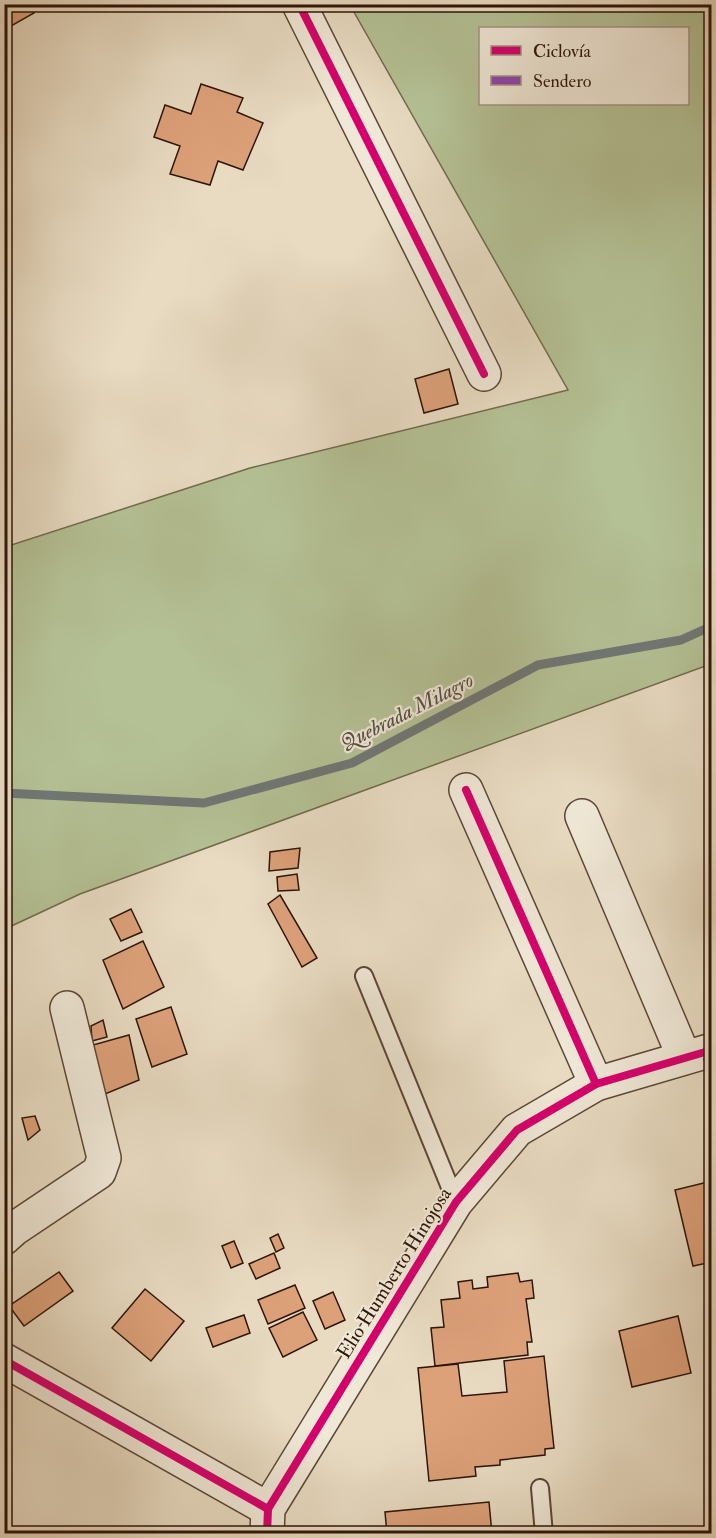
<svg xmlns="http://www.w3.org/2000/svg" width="716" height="1538" viewBox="0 0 716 1538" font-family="'IM FELL Double Pica',serif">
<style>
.green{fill:#b4c195;stroke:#706b4e;stroke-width:1.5;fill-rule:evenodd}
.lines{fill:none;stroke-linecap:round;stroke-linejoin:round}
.stream{stroke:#707775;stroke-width:9}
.building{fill:#dda17a;stroke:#2d1507;stroke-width:1.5}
.lane-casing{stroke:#5c4636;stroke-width:20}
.street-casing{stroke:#5c4636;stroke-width:36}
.lane{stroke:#f0e8d7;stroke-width:16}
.street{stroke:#f0e8d7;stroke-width:33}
.quiet{stroke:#8e44ad;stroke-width:6;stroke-dasharray:12 6;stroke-linecap:butt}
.cycleway-casing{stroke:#f0e8d7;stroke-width:11}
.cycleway{stroke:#d6006c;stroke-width:8}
.labels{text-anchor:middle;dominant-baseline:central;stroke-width:4.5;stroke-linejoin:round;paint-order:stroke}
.street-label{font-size:20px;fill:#2d1507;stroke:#f0e8d7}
.water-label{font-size:21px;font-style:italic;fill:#544e47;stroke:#f0e8d7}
</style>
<rect width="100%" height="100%" fill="#e8dbc2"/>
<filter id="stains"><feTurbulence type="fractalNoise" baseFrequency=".00333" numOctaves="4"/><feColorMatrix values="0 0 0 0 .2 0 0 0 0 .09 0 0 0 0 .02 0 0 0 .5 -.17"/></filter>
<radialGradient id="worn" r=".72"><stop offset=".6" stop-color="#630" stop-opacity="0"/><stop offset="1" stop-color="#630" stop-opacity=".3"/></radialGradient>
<path class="green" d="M 350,5 L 711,5 L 711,664 L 80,894 L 5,929 L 5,547 L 250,468 L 568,390 ZM 480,28 L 688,28 L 688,104 L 480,104 Z"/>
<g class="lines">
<path class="stream" d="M 4,793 L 204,803 L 352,763 L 538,665 L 681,640 L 712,626"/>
</g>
<g class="building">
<path d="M 4,4 L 29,4 L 34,13 L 4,30 Z"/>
<path d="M 201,84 L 243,98 L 237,112 L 263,123 L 243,170 L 218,161 L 210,185 L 170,174 L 180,146 L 154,137 L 165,105 L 191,114 Z"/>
<path d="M 449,369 L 458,404 L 424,413 L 415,379 Z"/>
<path d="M 300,848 L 298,868 L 269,871 L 270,852 Z"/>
<path d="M 297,874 L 299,890 L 278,891 L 277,877 Z"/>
<path d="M 280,895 L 317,958 L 302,967 L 268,904 Z"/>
<path d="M 131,909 L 142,932 L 121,941 L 110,919 Z"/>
<path d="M 143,941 L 164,987 L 123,1009 L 103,960 Z"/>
<path d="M 171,1007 L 187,1054 L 152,1067 L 136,1019 Z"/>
<path d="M 103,1020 L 107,1037 L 92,1041 L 91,1026 Z"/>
<path d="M 129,1035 L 139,1080 L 105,1094 L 93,1045 Z"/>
<path d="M 35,1116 L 40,1130 L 28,1140 L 22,1118 Z"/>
<path d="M 712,1181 L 712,1262 L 693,1266 L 675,1190 Z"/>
<path d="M 278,1234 L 284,1248 L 276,1252 L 270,1238 Z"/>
<path d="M 234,1241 L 243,1263 L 231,1268 L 222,1246 Z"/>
<path d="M 274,1253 L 280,1268 L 256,1279 L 249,1264 Z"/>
<path d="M 59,1272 L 73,1291 L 24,1326 L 9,1306 Z"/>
<path d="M 518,1273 L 520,1282 L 532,1280 L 534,1298 L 526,1299 L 532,1342 L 527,1342 L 528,1355 L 435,1366 L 431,1328 L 444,1327 L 441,1300 L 460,1298 L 458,1282 L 472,1280 L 473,1289 L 488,1287 L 487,1277 Z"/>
<path d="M 295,1285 L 305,1308 L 268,1324 L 258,1300 Z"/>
<path d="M 145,1289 L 184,1321 L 151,1361 L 112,1328 Z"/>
<path d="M 333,1292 L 345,1320 L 325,1329 L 313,1301 Z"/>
<path d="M 303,1312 L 317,1340 L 283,1357 L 269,1328 Z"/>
<path d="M 244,1315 L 250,1333 L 213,1347 L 206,1328 Z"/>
<path d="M 678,1316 L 691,1373 L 632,1387 L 619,1331 Z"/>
<path d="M 544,1356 L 554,1448 L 545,1449 L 545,1455 L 500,1460 L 500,1465 L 475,1467 L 476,1476 L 429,1481 L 418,1368 L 458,1364 L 462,1396 L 507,1392 L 504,1361 Z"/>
<path d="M 489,1502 L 492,1534 L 387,1534 L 385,1512 Z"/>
</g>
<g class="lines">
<g class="lane-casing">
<g id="lane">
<path d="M 364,976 L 456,1202"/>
<path d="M 540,1488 L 544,1534"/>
</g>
</g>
<g class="street-casing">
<g id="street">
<path d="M 299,4 L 484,374"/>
<path d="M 466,790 L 596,1084"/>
<path d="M 582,816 L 684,1057"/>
<path d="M 4,1238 L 14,1229 L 99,1172 L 104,1158 L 67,1008"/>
<path d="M 4,1360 L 268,1509"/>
<path d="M 267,1534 L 268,1509 L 456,1202 L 517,1130 L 596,1084 L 712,1050"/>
</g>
</g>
<use href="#lane" class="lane"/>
<use href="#street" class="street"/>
<path class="quiet" d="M 703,1052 L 712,1072"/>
<g class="cycleway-casing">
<g id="cycleway">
<path d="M 299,4 L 484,374"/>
<path d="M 466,790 L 596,1084"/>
<path d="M 4,1360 L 268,1509"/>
<path d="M 267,1534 L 268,1509 L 456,1202 L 517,1130 L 596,1084 L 712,1050"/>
</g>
</g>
<use href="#cycleway" class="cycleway"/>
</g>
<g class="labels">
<g class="street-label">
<text transform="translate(394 1273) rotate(-58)">Elio Humberto Hinojosa</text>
</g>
<g class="water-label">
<text transform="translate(407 712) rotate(-27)">Quebrada Milagro</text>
</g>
</g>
<rect width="716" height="1538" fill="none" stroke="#e8dbc2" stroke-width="24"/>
<rect x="6" y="6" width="704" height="1526" fill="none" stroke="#2d1507" stroke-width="3"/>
<rect x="12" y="12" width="692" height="1514" fill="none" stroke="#2d1507" stroke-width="1.5"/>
<rect x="479" y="27" width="210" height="78" fill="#f0e8d7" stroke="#a29484" stroke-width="1.5"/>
<rect x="491" y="46" width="30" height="9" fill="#d6006c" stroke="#a29484" stroke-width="1.5"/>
<text x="533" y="57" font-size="18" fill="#2d1507">Ciclovía</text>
<rect x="491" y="76" width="30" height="9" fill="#8e44ad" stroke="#a29484" stroke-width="1.5"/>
<text x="533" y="87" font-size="18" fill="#2d1507">Sendero</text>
<rect width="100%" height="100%" filter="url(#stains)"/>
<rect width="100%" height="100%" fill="url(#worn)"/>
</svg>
